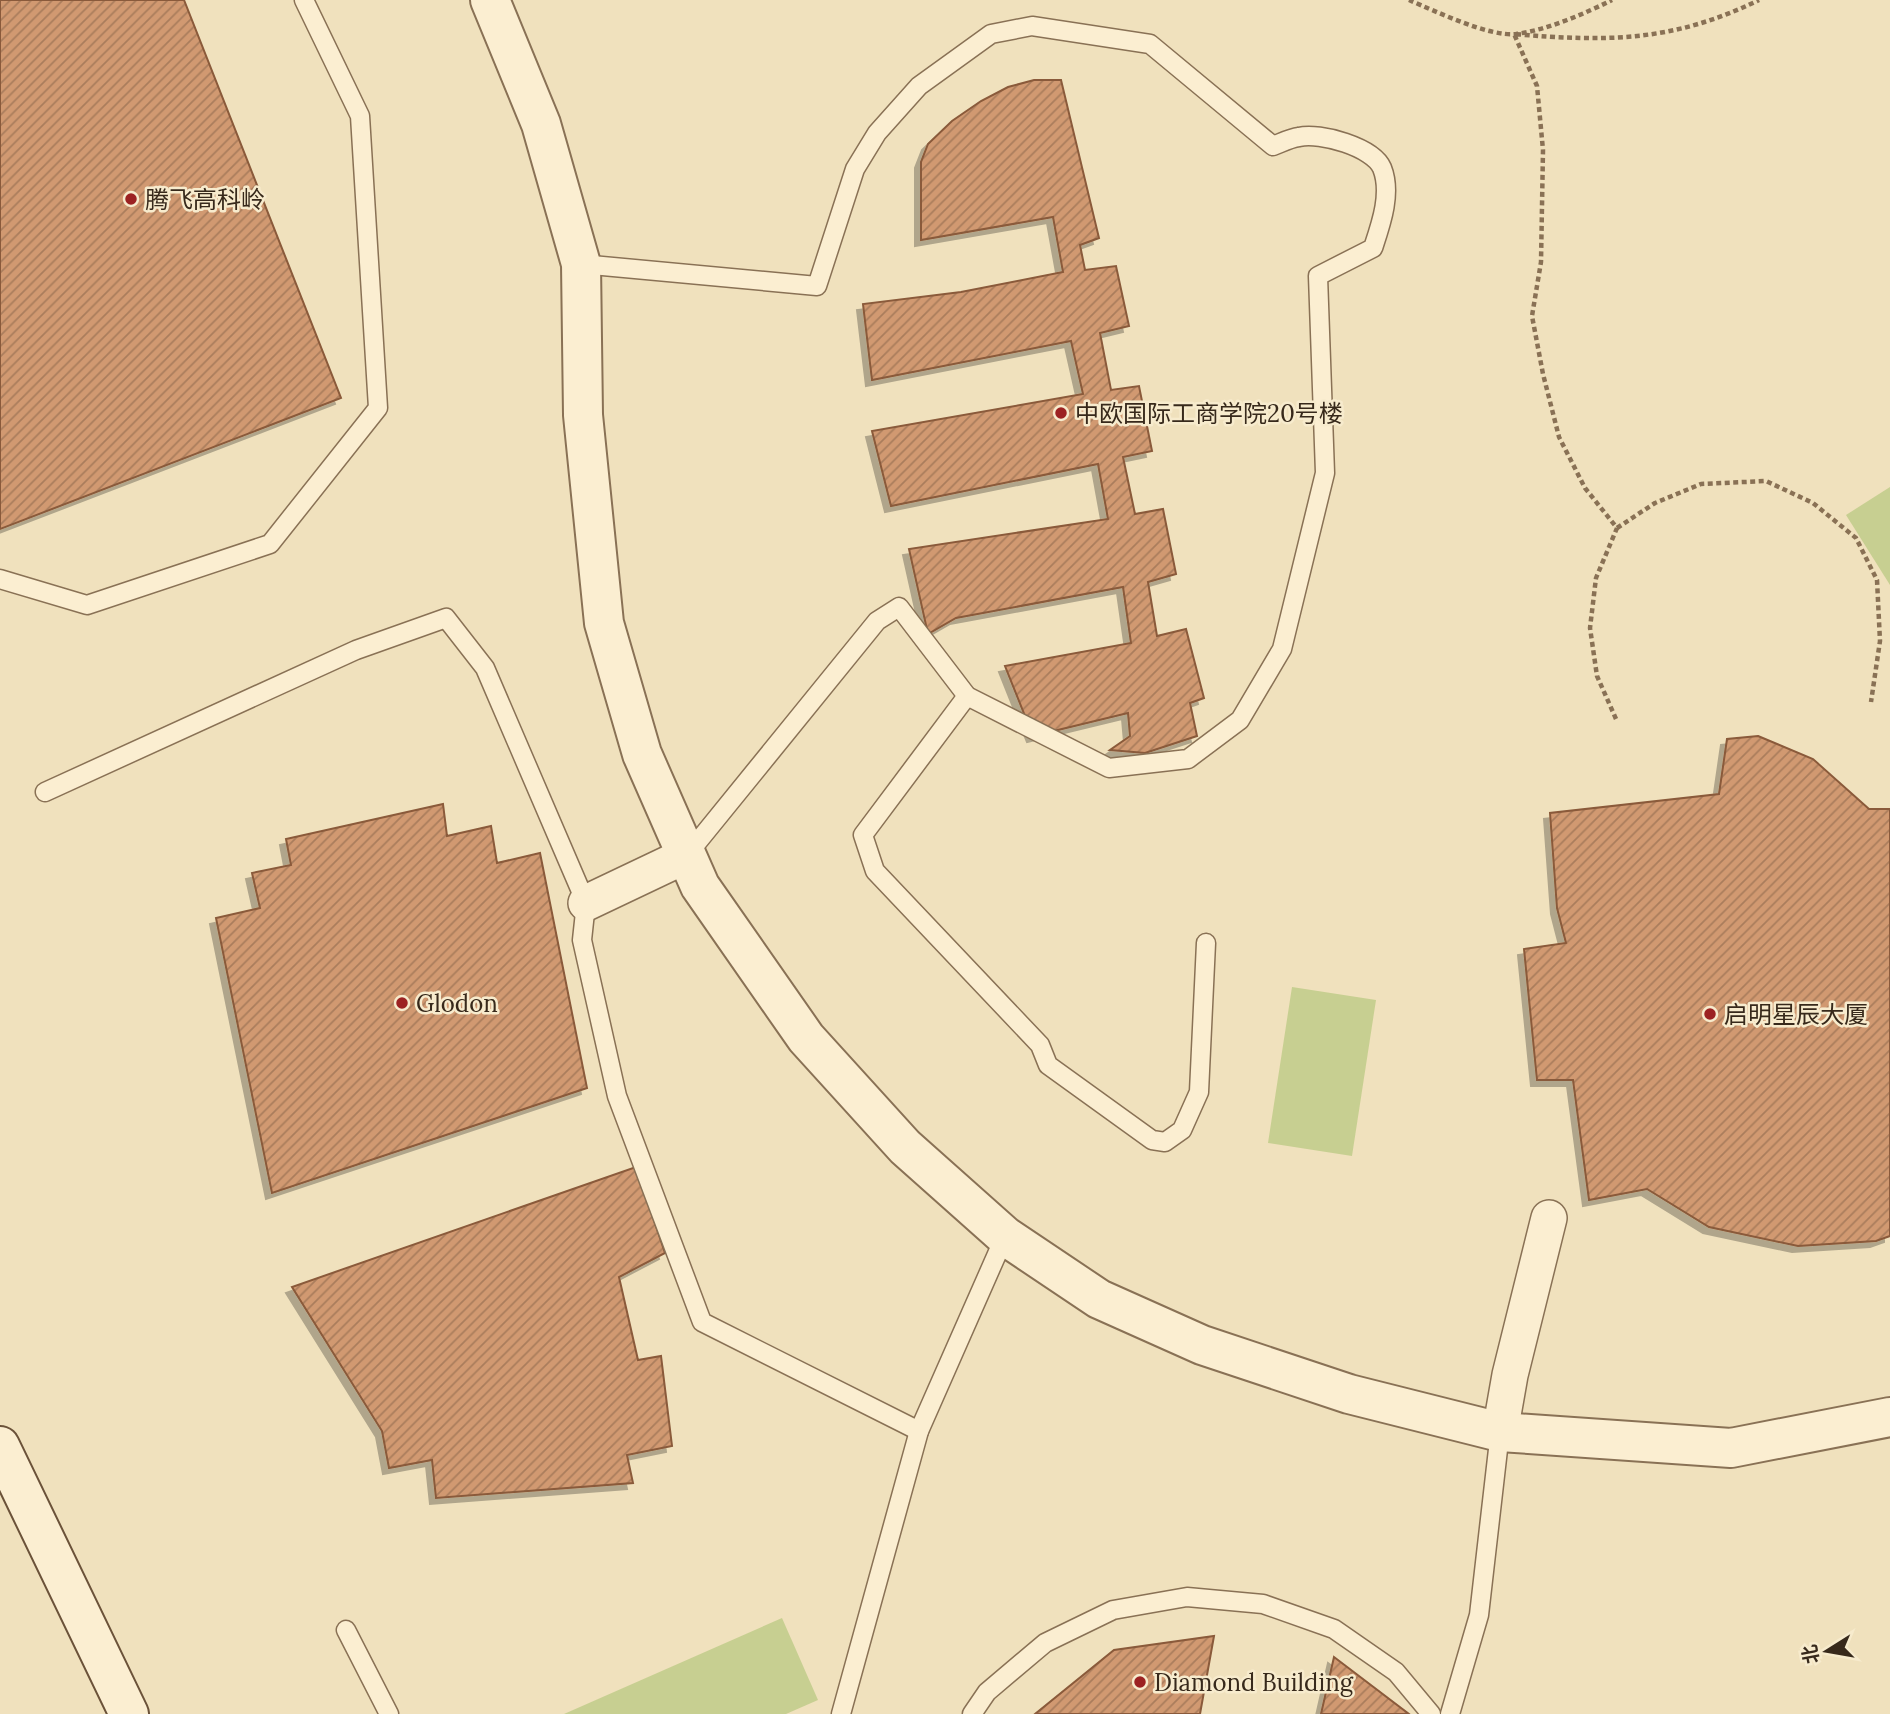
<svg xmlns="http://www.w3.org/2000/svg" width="1890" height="1714" viewBox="0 0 1890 1714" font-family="Lora,'Noto Sans SC',serif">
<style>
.pitch{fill:#c7cf91}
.building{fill:url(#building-hatch);stroke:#8a5a3a;stroke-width:2;filter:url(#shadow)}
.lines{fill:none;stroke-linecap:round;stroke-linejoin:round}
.service-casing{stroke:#897155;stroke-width:21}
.minor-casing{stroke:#897155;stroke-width:38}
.tertiary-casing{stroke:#897155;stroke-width:42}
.secondary-casing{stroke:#6b5239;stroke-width:42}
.path{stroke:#897155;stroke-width:4.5;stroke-dasharray:5 3.5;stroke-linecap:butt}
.service{stroke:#fbeed1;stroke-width:18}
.minor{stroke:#fbeed1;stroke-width:35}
.tertiary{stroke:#fbeed1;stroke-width:38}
.secondary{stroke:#fbeed1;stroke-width:38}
.poi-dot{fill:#9c2222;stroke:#f7ebcd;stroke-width:2.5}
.labels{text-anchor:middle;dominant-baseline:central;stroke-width:5;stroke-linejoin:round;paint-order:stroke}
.poi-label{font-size:24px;fill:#37291b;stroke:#f7ebcd;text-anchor:start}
</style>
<defs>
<pattern id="building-hatch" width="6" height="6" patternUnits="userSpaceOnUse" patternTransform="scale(1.75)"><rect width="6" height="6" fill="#d19971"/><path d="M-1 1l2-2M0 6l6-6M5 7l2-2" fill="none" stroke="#aa7d5c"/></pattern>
<filter id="shadow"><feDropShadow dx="-6" dy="6" stdDeviation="0" flood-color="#0004"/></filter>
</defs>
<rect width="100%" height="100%" fill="#f0e1bd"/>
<g class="pitch">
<path d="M 1890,487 L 1890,585 L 1846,515 Z"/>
<path d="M 1292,987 L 1376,1000 L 1352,1156 L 1268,1143 Z"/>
<path d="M 782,1618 L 818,1700 L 786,1714 L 564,1714 Z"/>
</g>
<g class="building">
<path d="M 0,0 L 184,0 L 341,398 L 0,529 Z"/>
<path d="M 1034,80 L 1061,80 L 1099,238 L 1080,245 L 1085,270 L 1116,266 L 1129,326 L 1100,333 L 1111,390 L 1139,386 L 1152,451 L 1123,457 L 1135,514 L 1163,509 L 1176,574 L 1148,582 L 1157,636 L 1186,629 L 1204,698 L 1190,703 L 1197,736 L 1145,753 L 1110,750 L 1130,736 L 1128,713 L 1033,736 L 1005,666 L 1131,643 L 1123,587 L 956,618 L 928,634 L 909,549 L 1108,519 L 1098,464 L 891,506 L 872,431 L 1083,394 L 1071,341 L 872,380 L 863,304 L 961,292 L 1063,272 L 1053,217 L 921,240 L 921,162 L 928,144 L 952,121 L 981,101 L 1008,87 Z"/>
<path d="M 1758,736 L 1813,759 L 1869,809 L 1890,809 L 1890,1236 L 1876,1241 L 1798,1246 L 1709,1227 L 1647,1189 L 1589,1200 L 1573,1080 L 1537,1080 L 1524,949 L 1566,943 L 1557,908 L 1550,813 L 1719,794 L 1727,739 Z"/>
<path d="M 443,804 L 447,836 L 491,826 L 497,863 L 540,853 L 587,1088 L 272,1193 L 216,918 L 260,908 L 252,873 L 291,865 L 286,839 Z"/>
<path d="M 636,1167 L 665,1253 L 619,1277 L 638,1360 L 661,1356 L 672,1446 L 627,1455 L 633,1483 L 436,1498 L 432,1460 L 389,1468 L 382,1431 L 292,1287 Z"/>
<path d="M 1214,1636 L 1200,1714 L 1035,1714 L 1114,1650 Z"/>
<path d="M 1334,1657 L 1409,1714 L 1321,1714 Z"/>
</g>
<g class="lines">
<g class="service-casing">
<g id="service">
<path d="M 581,264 L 817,286 L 855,169 L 877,133 L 919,86 L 991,34 L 1032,26 L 1150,44 L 1273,146 C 1281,143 1290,138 1299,137 C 1320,132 1373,147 1382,168 C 1392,193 1381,224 1373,248 L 1318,276 L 1325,473 L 1282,649 L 1240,720 L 1188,759 L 1109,768 L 967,696 L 899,607 L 877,621 L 687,855"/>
<path d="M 0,579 L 87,605 L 270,544 L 378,408 L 360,116 L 304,0"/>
<path d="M 967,696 L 863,835 L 875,871 L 1040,1045 L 1048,1065 L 1152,1140 L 1165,1142 L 1182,1130 L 1199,1092 L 1206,943"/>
<path d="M 45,792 L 356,650 L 446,618 L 485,668 L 586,903 L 582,940 L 617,1096 L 702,1322 L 919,1431"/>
<path d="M 346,1630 L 389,1714"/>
<path d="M 841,1714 L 919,1431 L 1005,1236"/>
<path d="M 972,1714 L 987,1692 L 1045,1643 L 1113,1610 L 1187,1597 L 1263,1604 L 1334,1629 L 1396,1672 L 1431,1714"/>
<path d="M 1450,1714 L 1479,1615 L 1500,1432"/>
</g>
</g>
<g class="minor-casing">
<g id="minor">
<path d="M 586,903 L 687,855"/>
<path d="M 1500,1432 L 1510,1375 L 1549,1218"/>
</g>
</g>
<g class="tertiary-casing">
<path id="tertiary" d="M 490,0 L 541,124 L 581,264 L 583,415 L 604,623 L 642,754 L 700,886 L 806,1038 L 905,1147 L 1005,1236 L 1099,1299 L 1202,1345 L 1349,1394 L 1500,1432 L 1731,1448 L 1890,1417"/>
</g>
<g class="secondary-casing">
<path id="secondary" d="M 0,1446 L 129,1714"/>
</g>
<g class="path">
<path d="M 1409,0 C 1435,11 1489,37 1516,34 C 1547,30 1584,14 1612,0"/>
<path d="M 1617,528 L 1655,503 L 1701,484 L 1766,481 L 1813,503 L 1856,538 L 1877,580 L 1880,641 L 1871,702"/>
<path d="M 1616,719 L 1597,676 L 1590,628 L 1596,578 L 1617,528 L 1585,488 L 1559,437 L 1543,374 L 1532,316 L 1541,262 L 1543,150 L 1537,86 L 1514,34 C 1607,42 1673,42 1759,0"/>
</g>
<use href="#service" class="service"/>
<use href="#minor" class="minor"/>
<use href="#tertiary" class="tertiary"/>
<use href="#secondary" class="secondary"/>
</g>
<g class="poi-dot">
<circle cx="131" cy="199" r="7"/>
<circle cx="1061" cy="413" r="7"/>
<circle cx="402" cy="1003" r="7"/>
<circle cx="1710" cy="1014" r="7"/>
<circle cx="1140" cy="1682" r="7"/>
</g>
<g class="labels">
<g class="poi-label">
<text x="145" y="199">腾飞高科岭</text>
<text x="1075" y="413">中欧国际工商学院20号楼</text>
<text x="416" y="1003">Glodon</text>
<text x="1724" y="1014">启明星辰大厦</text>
<text x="1154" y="1682">Diamond Building</text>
</g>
</g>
<g transform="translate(1827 1651) rotate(259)" stroke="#f7ebcd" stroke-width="5" paint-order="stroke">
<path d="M0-5L12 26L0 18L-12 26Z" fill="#37291b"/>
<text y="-10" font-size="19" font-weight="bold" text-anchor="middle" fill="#37291b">北</text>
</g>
</svg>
